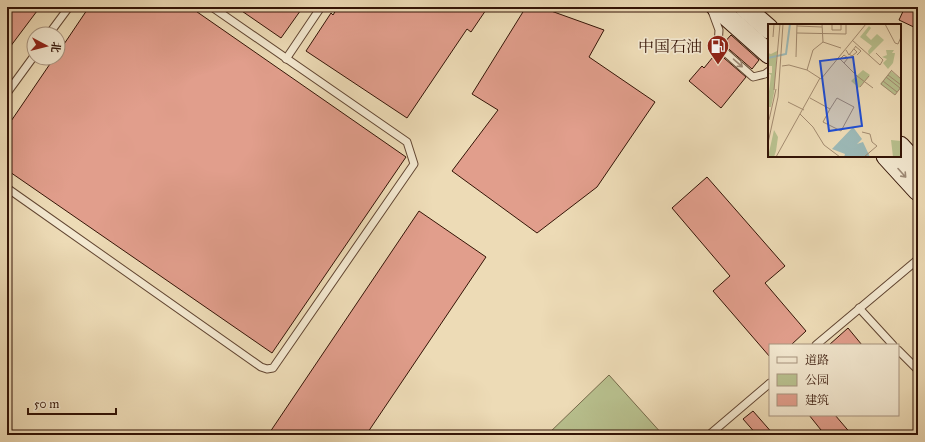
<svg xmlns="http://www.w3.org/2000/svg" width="925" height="442" viewBox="0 0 925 442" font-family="'IM FELL Great Primer','Noto Serif SC',serif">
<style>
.green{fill:#b8c08e;stroke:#766a4a}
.building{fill:#e19e8c;stroke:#341406}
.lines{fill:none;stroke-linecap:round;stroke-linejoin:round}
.service-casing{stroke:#624632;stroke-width:9}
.secondary-casing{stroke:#341406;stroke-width:21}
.service{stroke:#f3e8d0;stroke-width:7}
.secondary{stroke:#f3e8d0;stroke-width:19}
.oneway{stroke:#9d8975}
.labels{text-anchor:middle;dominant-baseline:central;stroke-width:3.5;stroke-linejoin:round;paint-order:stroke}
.poi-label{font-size:16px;fill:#341406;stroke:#f3e8d0;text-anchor:end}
.inset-river{fill:none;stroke:#9cb9b7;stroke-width:2}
.inset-road{fill:none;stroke:#a38b70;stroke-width:1}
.view{fill:#1d4ed8;fill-opacity:0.15;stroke:#1d4ed8;stroke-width:2}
.inset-edge{fill:none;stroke:#341406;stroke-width:2}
</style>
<rect width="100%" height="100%" fill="#eddbb6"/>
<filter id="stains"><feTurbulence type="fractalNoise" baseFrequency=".005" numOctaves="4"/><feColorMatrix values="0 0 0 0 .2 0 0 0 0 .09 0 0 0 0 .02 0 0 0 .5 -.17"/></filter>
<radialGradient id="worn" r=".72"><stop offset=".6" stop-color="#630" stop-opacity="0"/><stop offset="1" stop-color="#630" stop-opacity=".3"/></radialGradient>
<path class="green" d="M 609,375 L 663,435 L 547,435 Z"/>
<g class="building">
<path d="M 7,7 L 40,7 L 7,51 Z"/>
<path d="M 89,7 L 190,7 L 406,157 L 272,353 L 7,170 L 7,127 L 54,58 L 58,58 L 58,53 Z"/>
<path d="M 236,7 L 303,7 L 281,38 Z"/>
<path d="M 338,7 L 488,7 L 471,32 L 467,29 L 407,118 L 306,51 L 331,13 L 333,15 Z"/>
<path d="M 526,7 L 540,7 L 604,30 L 589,57 L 655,102 L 597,187 L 537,233 L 452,171 L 498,110 L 472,94 Z"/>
<path d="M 905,7 L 918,7 L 918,29 L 899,20 Z"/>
<path d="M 731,35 L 759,60 L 752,69 L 723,44 Z"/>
<path d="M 717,52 L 746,77 L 721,108 L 689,81 L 702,66 L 704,68 Z"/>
<path d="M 707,177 L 785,266 L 765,283 L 806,331 L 791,345 L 770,345 L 770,357 L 713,291 L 730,276 L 672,208 Z"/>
<path d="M 419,211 L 486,257 L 366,435 L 268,435 Z"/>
<path d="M 848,328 L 862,345 L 829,345 Z"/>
<path d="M 753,411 L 774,435 L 757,435 L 743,419 Z"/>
<path d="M 809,415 L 835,415 L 852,435 L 825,435 Z"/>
</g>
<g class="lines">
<g class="service-casing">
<g id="service">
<path d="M 712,11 L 719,30 L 718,46 L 753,77 L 765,74 L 769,71"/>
<path d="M 49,34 L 69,7"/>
<path d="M 286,59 L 321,7"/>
<path d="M 7,93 L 34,56"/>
<path d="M 7,188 L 261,367 L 267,369 L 273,368 L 414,164 L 407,142 L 212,7"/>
<path d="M 859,308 L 893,345"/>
<path d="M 816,345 L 916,261 L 918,263"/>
<path d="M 898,350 L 918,370"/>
<path d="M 709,435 L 770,383"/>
</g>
</g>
<g class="secondary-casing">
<g id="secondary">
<path d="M 716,7 L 769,54"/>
<path d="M 744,7 L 769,29"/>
<path d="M 900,146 L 918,166"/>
<path d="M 886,156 L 918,191"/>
</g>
</g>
<use href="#service" class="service"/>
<use href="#secondary" class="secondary"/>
</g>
<defs><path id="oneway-shaft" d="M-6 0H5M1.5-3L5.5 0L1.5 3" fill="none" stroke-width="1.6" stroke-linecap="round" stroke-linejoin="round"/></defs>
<g class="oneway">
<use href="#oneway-shaft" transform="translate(738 63) rotate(41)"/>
<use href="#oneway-shaft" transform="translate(902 173) rotate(48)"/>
</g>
<defs>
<g id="fuel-pin" transform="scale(1.15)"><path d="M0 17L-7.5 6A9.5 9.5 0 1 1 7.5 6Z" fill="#8f2418" stroke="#f3e8d0"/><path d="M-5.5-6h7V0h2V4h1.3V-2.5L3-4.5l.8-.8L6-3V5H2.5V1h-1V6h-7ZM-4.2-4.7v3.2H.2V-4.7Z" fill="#fff"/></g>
</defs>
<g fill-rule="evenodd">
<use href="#fuel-pin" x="718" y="46"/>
</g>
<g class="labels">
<g class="poi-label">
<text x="702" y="46">中国石油</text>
</g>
</g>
<g transform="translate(768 24)">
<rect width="133" height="133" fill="#eddbb6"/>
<path d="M 101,2 L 103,4 L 98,11 L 103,16 L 109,10 L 116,16 L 101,31 L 100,27 L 104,22 L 92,13 ZM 118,26 L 126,26 L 124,29 L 127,29 L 125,39 L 120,45 L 115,39 L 119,35 L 114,33 L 119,31 ZM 9,27 L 6,69 L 3,83 L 0,83 L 0,76 L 3,51 L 0,49 L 4,49 L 4,42 L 0,42 L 0,29 L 3,30 ZM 95,46 L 102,51 L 91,64 L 83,57 ZM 123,47 L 133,55 L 133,64 L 127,71 L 112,60 ZM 6,106 L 10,113 L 8,127 L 6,133 L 0,133 ZM 123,116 L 133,117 L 133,133 L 125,133 Z" fill="#b8c08e"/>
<path d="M 85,103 L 94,115 L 89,120 L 95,118 L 102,133 L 76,133 L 77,130 L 64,125 Z" fill="#9cb9b7"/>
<path class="inset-river" d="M 0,34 L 18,30 L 22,0"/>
<path class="inset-road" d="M 54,0 L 55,18M 64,0 L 64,6 L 73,6 L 73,0M 117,0 L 127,19 L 130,20 L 133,13M 29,2 L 54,3M 29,9 L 78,10 L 78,0M 5,13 L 6,0M 84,16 L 112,41 L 115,36 L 108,29M 87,22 L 93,27 L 89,31M 78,26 L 81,31 L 88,22M 81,30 L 84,32 L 89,28 L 86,25M 28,33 L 29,0M 76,39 L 80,34 L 76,31 L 72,35 L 89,52 L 105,64M 14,42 L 21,41 L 39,46 L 53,55 L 98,0M 39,46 L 45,26 L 55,18 L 73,24M 123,46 L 133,55M 123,47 L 113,60 L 127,71 L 133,63M 120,51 L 133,61M 118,53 L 132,64M 115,57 L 129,68M 92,63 L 101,52M 6,66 L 12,0M 42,74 L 62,85 L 69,74 L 86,83 L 73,107 L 55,98 L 62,85M 20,78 L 36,86M 32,90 L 45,103 L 56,121 L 72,133M 1,96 L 8,65M 94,108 L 102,110 L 104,118 L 109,122 L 96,133M 0,119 L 10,73 L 15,0M 8,133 L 52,54"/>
<path class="view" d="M 85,33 L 94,102 L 61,107 L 52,37 Z"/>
<rect width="133" height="133" class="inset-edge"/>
</g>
<rect width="925" height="442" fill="none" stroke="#eddbb6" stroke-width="24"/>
<rect x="8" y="8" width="909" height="426" fill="none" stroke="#341406" stroke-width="2"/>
<rect x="12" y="12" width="901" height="418" fill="none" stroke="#341406"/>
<rect x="769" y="344" width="130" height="72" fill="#f3e8d0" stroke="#a7937f"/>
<rect x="777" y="357" width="20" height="6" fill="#f3e8d0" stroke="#a7937f"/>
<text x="805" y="364" font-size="12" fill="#341406">道路</text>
<rect x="777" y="374" width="20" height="12" fill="#b8c08e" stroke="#a7937f"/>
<text x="805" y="384" font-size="12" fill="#341406">公园</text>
<rect x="777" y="394" width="20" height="12" fill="#e19e8c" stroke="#a7937f"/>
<text x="805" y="404" font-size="12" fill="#341406">建筑</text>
<g transform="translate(46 46) rotate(97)"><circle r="19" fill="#f3e8d0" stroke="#a7937f"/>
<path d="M0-3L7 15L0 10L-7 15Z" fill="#8f2418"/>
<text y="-6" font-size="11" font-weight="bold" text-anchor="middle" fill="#341406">北</text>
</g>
<path d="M28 408v6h88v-6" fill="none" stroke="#341406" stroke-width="2"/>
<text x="34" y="408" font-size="12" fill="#341406" stroke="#f3e8d0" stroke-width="3" paint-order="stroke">50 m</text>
<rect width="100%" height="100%" filter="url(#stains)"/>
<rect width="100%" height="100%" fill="url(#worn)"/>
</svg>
